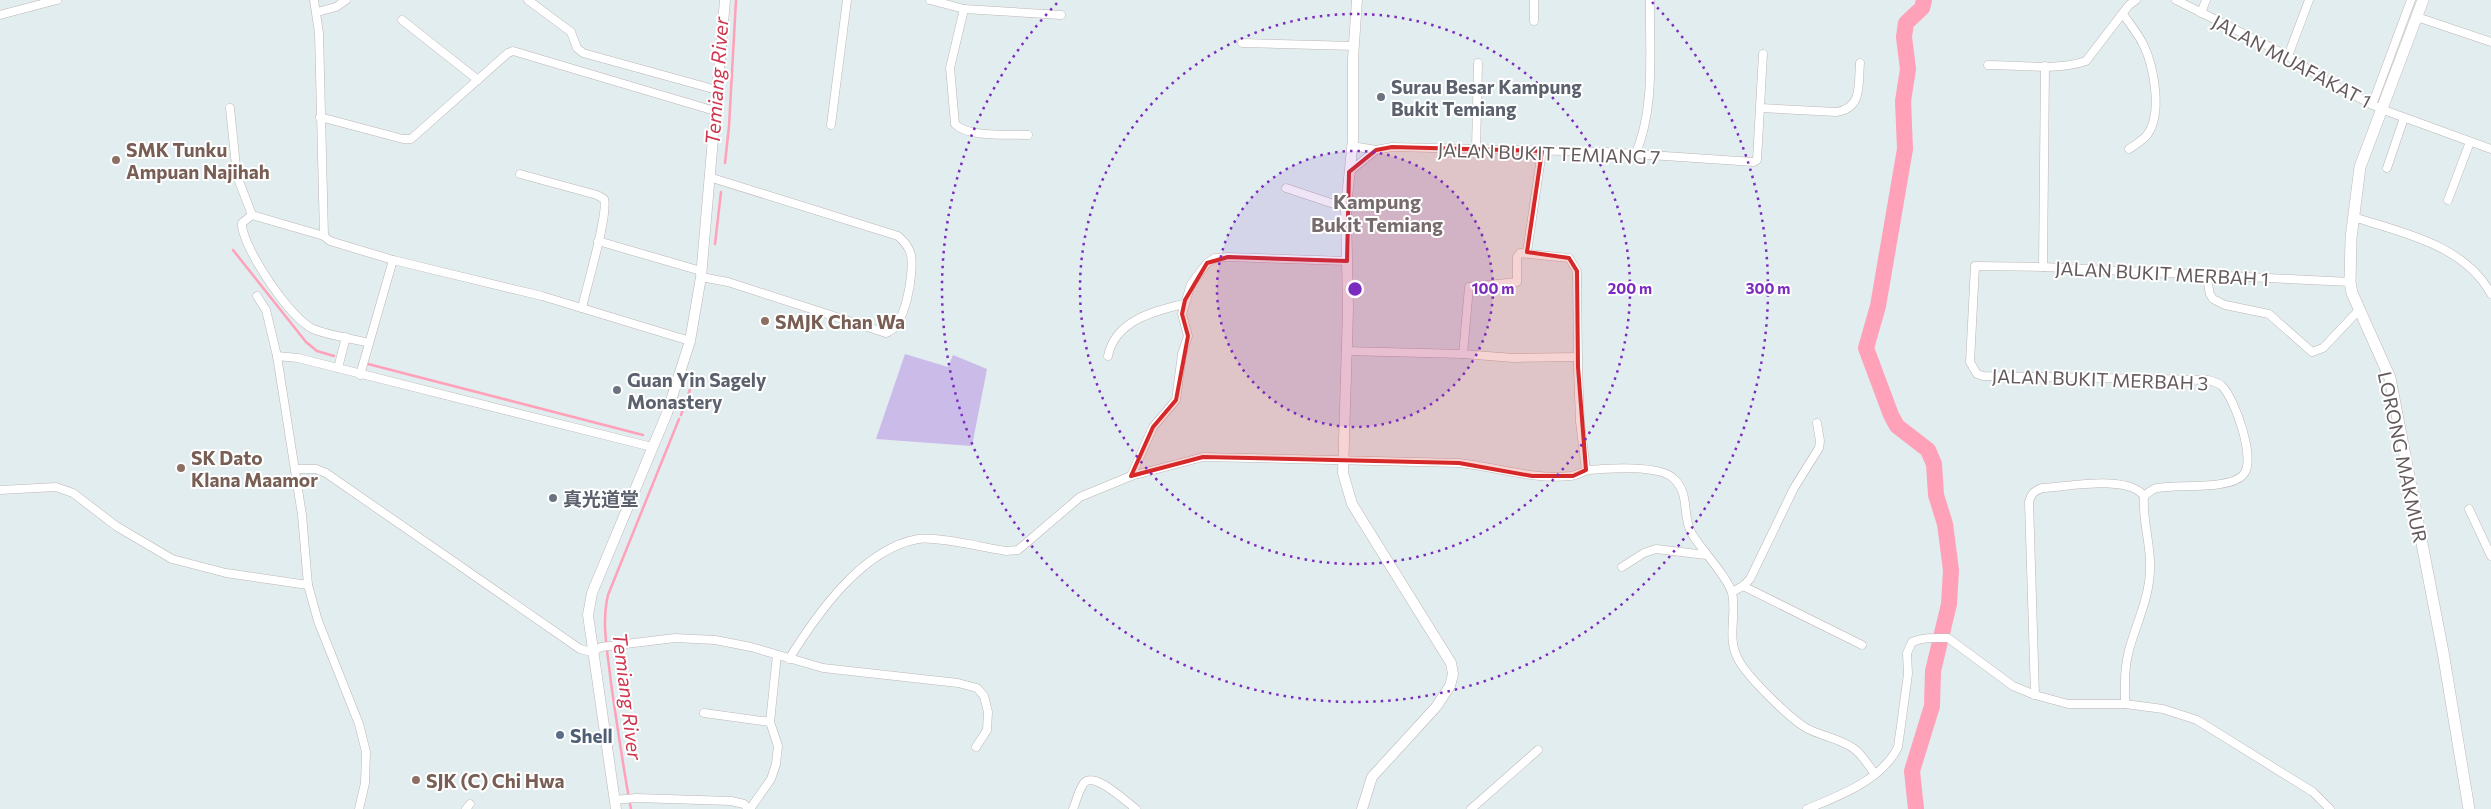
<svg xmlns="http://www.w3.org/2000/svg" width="2491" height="809" viewBox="0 0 2491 809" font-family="Commissioner,'Noto Sans SC',sans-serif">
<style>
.green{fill:#cabbe9}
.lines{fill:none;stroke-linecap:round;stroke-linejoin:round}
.stream{stroke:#ffa1b8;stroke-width:2.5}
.river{stroke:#ffa1b8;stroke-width:16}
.minor-casing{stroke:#beb5b5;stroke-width:9}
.tertiary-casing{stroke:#beb5b5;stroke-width:11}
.secondary-casing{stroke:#c2b7b8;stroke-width:12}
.minor{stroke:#fff;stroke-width:8}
.tertiary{stroke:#fff;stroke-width:10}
.secondary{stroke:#fff;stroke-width:11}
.marked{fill:#d62828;fill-opacity:0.2;stroke:#d62828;stroke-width:4;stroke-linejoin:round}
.ring{fill:none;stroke:#7b2cbf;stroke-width:2.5;stroke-dasharray:2.5 5}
.worship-dot{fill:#6b7280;stroke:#fff;stroke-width:2}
.education-dot{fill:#8d6e63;stroke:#fff;stroke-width:2}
.service-dot{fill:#5c6f8a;stroke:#fff;stroke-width:2}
.labels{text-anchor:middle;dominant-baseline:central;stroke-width:4;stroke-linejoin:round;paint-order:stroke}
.street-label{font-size:19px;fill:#645a5b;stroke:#fff}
.worship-label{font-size:19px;font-weight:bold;fill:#5b616d;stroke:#fff;text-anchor:start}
.education-label{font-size:19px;font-weight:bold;fill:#785e54;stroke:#fff;text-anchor:start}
.service-label{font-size:19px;font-weight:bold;fill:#4e5e75;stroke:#fff;text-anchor:start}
.water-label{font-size:20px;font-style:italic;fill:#d0374f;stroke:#fff}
.neighbourhood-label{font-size:20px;font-weight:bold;fill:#776b6d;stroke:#fff}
.centre{fill:#7b2cbf;stroke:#fff;stroke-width:2.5}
.ring-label{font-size:15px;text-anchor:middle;font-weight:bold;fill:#7b2cbf;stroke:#fff;stroke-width:4;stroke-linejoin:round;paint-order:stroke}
</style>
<rect width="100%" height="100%" fill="#e2edef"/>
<path class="green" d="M 905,354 L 948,367 L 953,355 L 987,369 L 972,446 L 876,439 Z"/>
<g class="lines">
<g class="stream">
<path d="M 725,163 L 729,126 L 736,0"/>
<path d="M 715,244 L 721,192"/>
<path d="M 233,250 L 306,342 L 317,351 L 334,356"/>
<path d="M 368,364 L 643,435"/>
<path d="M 681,415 L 694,378"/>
<path d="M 631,809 C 623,767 617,725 611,683 C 608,654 601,624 608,595 L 679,419"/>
</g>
<path class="river" d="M 1916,809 L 1912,771 L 1932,706 L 1933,671 L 1949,604 L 1951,570 L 1945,524 L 1936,495 L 1934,464 L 1928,450 L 1897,426 L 1891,415 L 1866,348 L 1878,306 L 1905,149 L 1903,101 L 1908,69 L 1904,37 L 1906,23 L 1922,8 L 1924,0"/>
<g class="minor-casing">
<g id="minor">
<path d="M 314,0 L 319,33 L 324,236"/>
<path d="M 528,0 L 571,32 L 577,48 L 583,53 L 717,90"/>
<path d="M 930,0 L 964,9 L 1061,15"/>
<path d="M 2176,0 L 2288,56 L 2326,81 L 2381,109 L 2491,149"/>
<path d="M 964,9 L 950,68 L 955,124 C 968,138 1010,134 1028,135"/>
<path d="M 317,12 L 336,7 L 346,0"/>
<path d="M 2201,13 L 2206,0"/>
<path d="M 2123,14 C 2130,24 2138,34 2143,44 C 2154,66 2163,114 2147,135 C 2143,140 2135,145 2129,149"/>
<path d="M 0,15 L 57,0"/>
<path d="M 2417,17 L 2491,42"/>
<path d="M 402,20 L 478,80"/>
<path d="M 1534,21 L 1534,0"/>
<path d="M 1242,43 L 1354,46"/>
<path d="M 2288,56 L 2309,0"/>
<path d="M 1988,65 C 2019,65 2057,71 2086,61 L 2129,5 L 2136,0"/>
<path d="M 2372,105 L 2411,0"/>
<path d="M 230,108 L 237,176 L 252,215 L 324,236 L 330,241 L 393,260 L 360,375"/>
<path d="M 1761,108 L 1836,112 C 1863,108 1858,85 1860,63"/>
<path d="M 320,117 L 403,139 L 411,139 L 508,53 L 513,51 L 715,111"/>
<path d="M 831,125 L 847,0"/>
<path d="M 1352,146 L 1376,150"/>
<path d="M 1476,149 L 1478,63"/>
<path d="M 1635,155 C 1656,107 1649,51 1650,0"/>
<path d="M 2387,168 L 2404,118"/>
<path d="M 1349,172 L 1376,150 L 1392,147 L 1605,152 L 1754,162 L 1757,160 L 1763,54"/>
<path d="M 520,174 L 597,195 L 604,199 C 609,214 586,288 582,308"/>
<path d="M 1286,188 L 1346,208"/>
<path d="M 2448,200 L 2470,142"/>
<path d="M 252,215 L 242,223 L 242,226 C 245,251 290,318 313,329 C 330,336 351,338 369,343"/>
<path d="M 2353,217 C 2401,232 2465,245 2491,294"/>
<path d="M 598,241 L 701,271"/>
<path d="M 1527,252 L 1542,151"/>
<path d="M 393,260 L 542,296 L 690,341"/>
<path d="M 2043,267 L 2045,66"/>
<path d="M 2206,275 L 2210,294 L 2213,299 L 2225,305 L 2269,314 L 2312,352 L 2323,348 L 2359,310"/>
<path d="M 701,277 L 728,282 L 886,333 C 906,327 914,273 911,255 C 909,247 904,241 898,236 L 709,177"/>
<path d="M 257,296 L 266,310 L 277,356 L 302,515 L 308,585 L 318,621 L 359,724 L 366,752 L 365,783 L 359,809"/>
<path d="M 1346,351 L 1463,354 L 1513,358 L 1578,357"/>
<path d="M 1463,354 L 1469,287 L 1517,282 L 1517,257 L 1520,253 L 1569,258 L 1577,271 L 1578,367 L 1580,422 L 1586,470"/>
<path d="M 277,356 L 298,358 L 652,447"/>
<path d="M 1108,356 C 1115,321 1153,311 1184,304"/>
<path d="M 338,368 L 346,337"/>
<path d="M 295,469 L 316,469 L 326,473 L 580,649 L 592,652 L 601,647 L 675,638 L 715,640 L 751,647 L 823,668 L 958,683 L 977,688 L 984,696 L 988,712 L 987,730 L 976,747"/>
<path d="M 1131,476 L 1153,427 L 1176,400 L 1182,354 L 1188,336 L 1182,314 L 1191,284 L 1207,263 L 1215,258 L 1228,257 L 1347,261"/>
<path d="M 0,490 L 56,487 L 73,493 L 116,526 L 172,559 L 226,573 L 308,585"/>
<path d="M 2144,496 C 2148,493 2152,489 2157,488 C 2177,484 2230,490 2243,475 C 2257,461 2235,399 2222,386 C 2219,383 2212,381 2208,380 L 1983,376 L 1977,374 L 1970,362 L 1975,266 L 2043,267 L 2350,282"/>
<path d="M 2469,509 L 2491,556"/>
<path d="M 1622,567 L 1644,553 L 1656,549 L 1706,555"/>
<path d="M 1743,586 L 1862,645"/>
<path d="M 1732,592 L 1743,586 L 1750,579 L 1794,488 L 1819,448 L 1820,441 L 1817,423"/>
<path d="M 789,659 C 817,614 862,549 918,539 C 936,536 986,548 1006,551 L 1018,550 L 1080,497 L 1131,476 L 1203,457 L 1459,463 C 1497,467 1533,480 1571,476 C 1578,475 1583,471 1589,470 C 1609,468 1659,465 1673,478 C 1691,494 1681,515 1692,534 C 1701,549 1729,579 1732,593 C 1737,614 1727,636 1737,657 C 1745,675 1790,719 1808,729 C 1822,736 1840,739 1853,748 C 1862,754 1868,765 1875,774"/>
<path d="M 2035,695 L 2029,502 C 2031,494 2034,491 2042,488 C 2067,487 2128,474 2144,496"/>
<path d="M 2125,704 C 2125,686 2124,668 2129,650 C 2136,624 2150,597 2150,568 C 2151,544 2142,520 2144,496"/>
<path d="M 704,713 L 770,722"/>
<path d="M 614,800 L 636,798 L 731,801 L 744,804 L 748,809"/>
<path d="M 466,809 L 470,804"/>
<path d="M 750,809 L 771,779 L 776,764 L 778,746 L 770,722 L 777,655"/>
<path d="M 1073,809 C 1076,802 1079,789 1084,783 C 1095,771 1126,802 1136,809"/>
<path d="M 1471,809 L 1538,750"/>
<path d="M 1807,809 C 1839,796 1882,780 1898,747 L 1908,674 L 1907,653 L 1912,642 C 1924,637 1935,638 1948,638 L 2013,686 L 2035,695 L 2068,704 L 2125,704 L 2163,709 L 2197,720 L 2313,792 L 2330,809"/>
</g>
</g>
<g class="tertiary-casing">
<g id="tertiary">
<path d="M 1357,0 L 1353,59 L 1353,139 L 1346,208 L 1348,310 L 1343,473 L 1352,504 L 1451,663 L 1453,674 L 1450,686 L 1436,707 L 1372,777 L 1362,809"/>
<path d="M 616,809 L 588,615 L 592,593 L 667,413 L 690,341 L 701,277 L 725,0"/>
</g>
</g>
<g class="secondary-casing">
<path id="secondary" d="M 2423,0 L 2360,167 L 2351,238 L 2350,282 L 2352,293 L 2390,378 L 2443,652 L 2469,809"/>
</g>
<use href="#minor" class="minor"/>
<use href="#tertiary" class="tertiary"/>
<use href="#secondary" class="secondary"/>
</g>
<path class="marked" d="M 1392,147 L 1542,151 L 1527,252 L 1569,258 L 1577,271 L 1578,367 L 1586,470 L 1573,476 L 1532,476 L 1459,463 L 1203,457 L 1131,476 L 1153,427 L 1176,400 L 1188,336 L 1182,314 L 1185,300 L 1207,263 L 1228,257 L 1347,261 L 1349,172 L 1376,150 Z"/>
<circle cx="1355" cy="289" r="138" fill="#7b2cbf" fill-opacity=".12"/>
<g class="ring">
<circle cx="1355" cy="289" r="138"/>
<circle cx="1355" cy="289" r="275"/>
<path d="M1652 2A413 413 0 1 1 1058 2"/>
</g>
<g class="worship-dot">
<circle cx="1381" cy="97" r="5"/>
<circle cx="617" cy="390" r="5"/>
<circle cx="553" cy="498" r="5"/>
</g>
<g class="education-dot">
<circle cx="116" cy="160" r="5"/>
<circle cx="765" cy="321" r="5"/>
<circle cx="181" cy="468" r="5"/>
<circle cx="416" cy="780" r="5"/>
</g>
<circle class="service-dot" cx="560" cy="735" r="5"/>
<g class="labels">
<g class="street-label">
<text transform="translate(2292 61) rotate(28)">JALAN MUAFAKAT 1</text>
<text transform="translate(1549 153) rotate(2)">JALAN BUKIT TEMIANG 7</text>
<text transform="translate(2162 273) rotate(3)">JALAN BUKIT MERBAH 1</text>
<text transform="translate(2100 379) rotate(2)">JALAN BUKIT MERBAH 3</text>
<text transform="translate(2403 457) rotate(78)">LORONG MAKMUR</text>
</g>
<g class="worship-label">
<text x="1391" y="86">Surau Besar Kampung<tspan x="1391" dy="22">Bukit Temiang</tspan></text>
<text x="627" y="379">Guan Yin Sagely<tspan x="627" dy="22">Monastery</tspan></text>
<text x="563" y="498">真光道堂</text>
</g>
<g class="education-label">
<text x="126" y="149">SMK Tunku<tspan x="126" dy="22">Ampuan Najihah</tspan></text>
<text x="775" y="321">SMJK Chan Wa</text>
<text x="191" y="457">SK Dato<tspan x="191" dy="22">Klana Maamor</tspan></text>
<text x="426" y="780">SJK (C) Chi Hwa</text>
</g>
<g class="service-label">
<text x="570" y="735">Shell</text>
</g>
<g class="water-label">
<text transform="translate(716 81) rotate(-86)">Temiang River</text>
<text transform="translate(628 696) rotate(83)">Temiang River</text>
</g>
<g class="neighbourhood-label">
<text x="1377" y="201">Kampung<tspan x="1377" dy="23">Bukit Temiang</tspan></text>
</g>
</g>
<circle cx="1355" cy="289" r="8" class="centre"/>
<g class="ring-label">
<text x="1493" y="294">100 m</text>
<text x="1630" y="294">200 m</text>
<text x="1768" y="294">300 m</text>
</g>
</svg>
